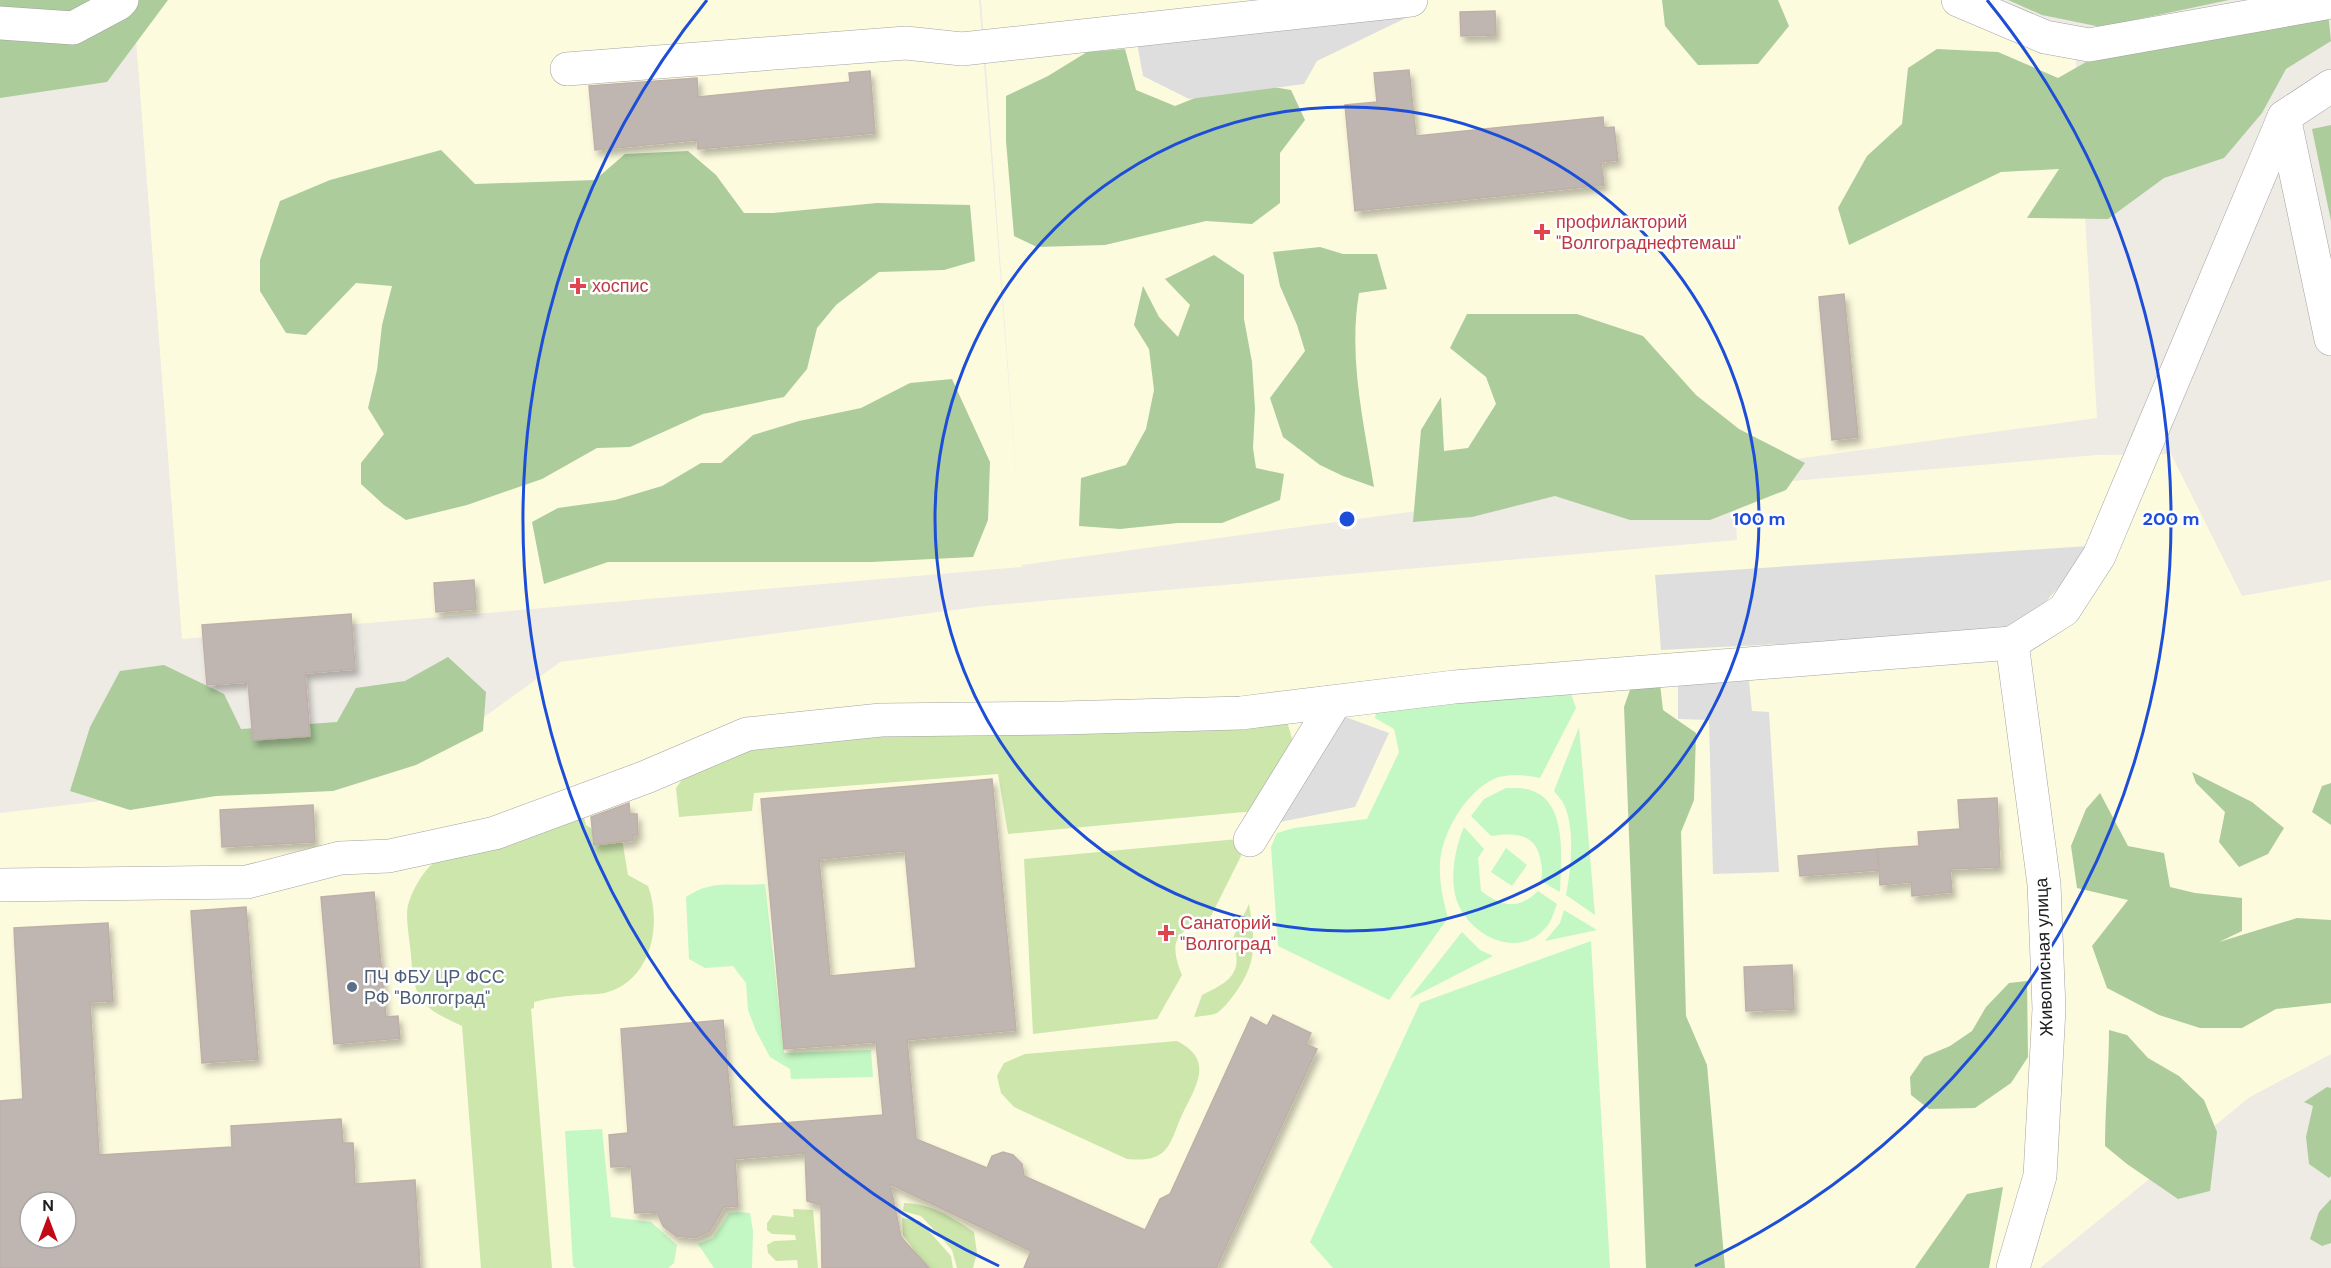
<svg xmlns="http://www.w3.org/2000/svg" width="2331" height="1268" viewBox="0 0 2331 1268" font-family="'DM Sans',sans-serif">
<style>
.education{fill:#fdfbde;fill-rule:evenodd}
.grass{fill:#cde6ac}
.forest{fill:#accc9b}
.park{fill:#c3f7c3}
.parking{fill:#dedede}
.building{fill:#bfb6b1;stroke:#bfb0a7;stroke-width:1.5;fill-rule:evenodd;filter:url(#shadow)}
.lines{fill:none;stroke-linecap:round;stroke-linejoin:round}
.street-casing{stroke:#a2a2a2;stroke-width:34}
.street{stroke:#fff;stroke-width:33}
.ring{fill:none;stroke:#1d4ed8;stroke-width:3}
.health-dot{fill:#e0444e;stroke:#fff;stroke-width:2}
.service-dot{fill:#5c6f8a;stroke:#fff;stroke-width:2}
.labels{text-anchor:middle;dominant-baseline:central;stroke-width:5;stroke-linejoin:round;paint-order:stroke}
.health-label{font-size:18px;fill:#be3a42;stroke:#fff;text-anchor:start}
.street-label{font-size:18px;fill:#1e1e1e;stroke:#fff}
.service-label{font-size:18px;fill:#4e5e75;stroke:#fff;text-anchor:start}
.centre{fill:#1d4ed8;stroke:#fff;stroke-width:3}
.ring-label{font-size:18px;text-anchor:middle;font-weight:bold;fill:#1d4ed8;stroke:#fff;stroke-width:5;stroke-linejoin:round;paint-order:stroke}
</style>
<defs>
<filter id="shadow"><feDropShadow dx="3.5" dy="6" stdDeviation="3" flood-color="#0004"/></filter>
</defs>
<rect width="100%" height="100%" fill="#eeeae4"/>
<g class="education">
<path d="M 133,0 L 979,0 L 1018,503 L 981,0 L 1969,0 L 2075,46 L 2097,418 L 1022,565 L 1022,567 L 182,639 Z"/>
<path d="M 2171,454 L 2242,596 L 2331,580 L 2331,1054 L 2250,1097 L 2040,1268 L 0,1268 L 0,813 L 345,772 L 444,746 L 560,662 L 984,606 L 1737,540 L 1734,486 L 2097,455 ZM 30,1202 L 66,1202 L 66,1238 L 30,1238 Z"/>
</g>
<g class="grass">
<path d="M 1285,715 L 1294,745 L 1255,811 L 1008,834 L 998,774 L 754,793 L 752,811 L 679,817 L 676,788 L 689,770 L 757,745 L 912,728 Z"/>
<path d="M 584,817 L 586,825 L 607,839 L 622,839 L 628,875 L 648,886 C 662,924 652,979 608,992 C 600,995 589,994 580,995 C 564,996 549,998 534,1002 L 534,1008 L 531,1009 L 552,1268 L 481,1268 L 462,1026 C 421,1007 414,1001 411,955 C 410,942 405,917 408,905 C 412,891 421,875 431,865 C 452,846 552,826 584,817 Z"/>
<path d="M 1238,839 L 1241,856 L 1208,922 C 1174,930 1169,943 1182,975 L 1157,1019 L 1033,1034 L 1024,859 Z"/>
<path d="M 1249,904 C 1255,941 1258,961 1236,992 C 1231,999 1223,1009 1217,1013 C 1210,1016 1200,1016 1194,1017 L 1202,995 C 1229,982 1245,973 1232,940 Z"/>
<path d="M 1177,1041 C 1215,1060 1196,1086 1182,1115 C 1177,1125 1173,1141 1166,1149 C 1156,1161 1141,1160 1127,1159 L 1014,1107 L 1001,1093 L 997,1076 L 1004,1063 L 1025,1054 Z"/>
<path d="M 904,1203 C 930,1203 952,1217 974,1232 L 977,1253 L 973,1268 L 957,1268 L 952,1250 L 938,1234 L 921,1216 L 903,1211 Z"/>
<path d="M 793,1209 L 813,1210 L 818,1268 L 798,1268 L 797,1260 L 776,1261 L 768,1253 L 767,1245 L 774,1241 L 796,1240 L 795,1235 L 772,1234 L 767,1230 L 767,1223 L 773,1215 L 794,1217 Z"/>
<path d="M 902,1218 L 920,1221 L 951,1256 L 953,1268 L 927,1268 L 903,1235 Z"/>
</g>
<g class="forest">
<path d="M 0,0 L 168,0 L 107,82 L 0,98 Z"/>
<path d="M 1662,0 L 1778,0 L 1789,26 L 1758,64 L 1698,65 L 1665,26 Z"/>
<path d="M 2008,0 L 2229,0 L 2101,27 L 2042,15 Z"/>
<path d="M 2328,13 L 2331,41 L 2286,69 L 2262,113 L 2224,158 L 2164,178 L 2108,219 L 2027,218 L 2059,169 L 2001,172 L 1849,245 L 1838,208 L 1867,156 L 1902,124 L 1908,68 L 1937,49 L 1998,52 L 2058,78 L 2102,53 Z"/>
<path d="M 1125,49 L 1136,90 L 1175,106 L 1237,81 L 1291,90 L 1305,120 L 1280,153 L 1280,203 L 1252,224 L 1206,221 L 1105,245 L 1037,247 L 1014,236 L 1006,141 L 1006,96 L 1048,76 L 1087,52 Z"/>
<path d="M 2331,125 L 2331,221 L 2312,129 Z"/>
<path d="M 441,150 L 475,184 L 595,180 L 625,154 L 688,151 L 716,175 L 744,213 L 773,213 L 877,203 L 970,205 L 975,261 L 944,270 L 879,272 L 836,305 L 817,328 L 807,369 L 784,397 L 703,414 L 630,447 L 597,448 L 542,479 L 467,505 L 406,520 L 384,505 L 361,484 L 361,463 L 384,434 L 368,408 L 377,370 L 382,325 L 392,286 L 356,283 L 306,335 L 286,333 L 260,291 L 260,260 L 280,201 L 330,180 Z"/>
<path d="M 1320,247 L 1343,254 L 1377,254 L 1387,289 L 1359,293 C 1348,358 1364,423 1374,487 L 1343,476 L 1320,465 L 1283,437 L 1270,398 L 1305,351 L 1297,325 L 1280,286 L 1273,252 Z"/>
<path d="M 1214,255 L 1244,275 L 1244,319 L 1252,362 L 1255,409 L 1253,448 L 1256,468 L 1284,474 L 1280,500 L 1222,523 L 1178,523 L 1120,529 L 1079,526 L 1081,478 L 1126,465 L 1146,429 L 1154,390 L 1149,349 L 1134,325 L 1143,286 L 1159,317 L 1178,337 L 1190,305 L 1165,279 Z"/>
<path d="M 1467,314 L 1577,314 L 1643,336 L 1696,395 L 1739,429 L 1805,463 L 1786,490 L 1710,520 L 1630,520 L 1555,496 L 1472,517 L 1413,522 L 1421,430 L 1441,397 L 1444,451 L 1468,448 L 1496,404 L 1486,377 L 1450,348 Z"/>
<path d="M 952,379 L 990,462 L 988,520 L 973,557 L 871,562 L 608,562 L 544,584 L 532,522 L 558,508 L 615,500 L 662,486 L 701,463 L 721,463 L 753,435 L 799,421 L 861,408 L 910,383 Z"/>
<path d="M 448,657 L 486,692 L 483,731 L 416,765 L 333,791 L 216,796 L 130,810 L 70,791 L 90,727 L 120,671 L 164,665 L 224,694 L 241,729 L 337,722 L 356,688 L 405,681 Z"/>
<path d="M 1632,684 L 1660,684 L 1663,710 L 1696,733 L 1694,800 L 1681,832 L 1686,1016 L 1707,1065 L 1725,1268 L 1646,1268 L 1624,707 Z"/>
<path d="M 2192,772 L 2252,802 L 2284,828 L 2268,854 L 2239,867 L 2219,842 L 2225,812 L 2196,783 Z"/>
<path d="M 2331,783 L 2331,825 L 2312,812 L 2322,786 Z"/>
<path d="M 2100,793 L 2128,846 L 2164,853 L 2170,887 L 2195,893 L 2242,898 L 2242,931 L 2219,942 L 2297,918 L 2331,920 L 2331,1003 L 2276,1009 L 2242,1028 L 2200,1028 L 2159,1015 L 2107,988 L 2092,946 L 2128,900 L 2077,888 L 2071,846 L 2086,809 Z"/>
<path d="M 2027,981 L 2028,1057 L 2011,1083 L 1975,1108 L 1929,1109 L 1911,1095 L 1910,1077 L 1924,1057 L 1950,1046 L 1972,1031 L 1986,1007 L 2009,983 Z"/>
<path d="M 2109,1030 L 2127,1035 L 2148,1058 L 2179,1076 L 2204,1100 L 2217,1132 L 2210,1191 L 2178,1199 L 2127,1164 L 2105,1146 C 2105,1107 2109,1069 2109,1030 Z"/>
<path d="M 2327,1087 L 2331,1088 L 2331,1176 L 2329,1178 L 2309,1164 L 2306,1137 L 2313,1106 L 2304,1102 Z"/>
<path d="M 2003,1187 L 1989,1268 L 1915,1268 L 1967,1194 Z"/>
<path d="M 2331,1199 L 2331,1243 L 2322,1246 L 2310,1239 L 2319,1212 Z"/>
</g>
<g class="park">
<path d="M 1569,688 L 1576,708 L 1540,778 C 1528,775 1507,773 1494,779 C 1466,792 1442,832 1440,863 C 1439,881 1443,900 1448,918 L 1389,1000 L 1278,946 L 1271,847 L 1277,833 L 1294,828 L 1367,819 L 1399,752 L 1394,729 L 1375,718 L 1379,702 Z"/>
<path d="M 1579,727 L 1595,915 L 1566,895 C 1571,871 1575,830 1565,807 C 1563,801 1558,796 1554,791 Z"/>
<path d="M 1506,788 C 1515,788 1525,787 1533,791 C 1568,804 1561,862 1560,892 L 1541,881 C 1543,873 1542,866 1540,858 C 1535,832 1512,833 1491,836 L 1471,816 L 1484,799 Z"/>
<path d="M 1464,827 L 1484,849 L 1478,858 L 1481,891 C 1501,906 1518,911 1538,891 L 1557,904 C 1554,911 1552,920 1548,925 C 1522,959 1477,940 1460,908 C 1448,885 1454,850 1464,827 Z"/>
<path d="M 1506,848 L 1527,865 L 1512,886 L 1491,872 Z"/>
<path d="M 765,884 L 784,1053 L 871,1050 L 873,1077 L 791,1079 L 790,1069 L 770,1057 L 756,1031 L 748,1010 L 746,983 L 733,966 L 705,968 L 689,959 L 686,897 C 713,878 735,887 765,884 Z"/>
<path d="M 1564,910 L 1597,930 L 1545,941 L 1560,923 Z"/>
<path d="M 1462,932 L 1480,950 L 1493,956 L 1409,999 Z"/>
<path d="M 1591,941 L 1610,1268 L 1333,1268 L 1310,1242 L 1420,1003 Z"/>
<path d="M 602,1129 L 611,1217 L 651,1222 L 677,1245 L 674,1263 L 668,1268 L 576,1268 L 573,1266 L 565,1131 Z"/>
<path d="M 738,1212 L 750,1213 L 753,1231 L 752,1268 L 714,1268 L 698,1244 L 713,1238 L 729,1213 Z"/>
</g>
<g class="parking">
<path d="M 1410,16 L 1317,61 L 1304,84 L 1189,99 L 1143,76 L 1135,32 Z"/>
<path d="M 2088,546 L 2068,577 L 2039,609 L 2001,633 L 1661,650 L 1655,575 Z"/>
<path d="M 1749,681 L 1752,711 L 1769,712 L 1779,872 L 1713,874 L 1709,720 L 1678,719 L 1678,683 Z"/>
<path d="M 1340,715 L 1389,733 L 1355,807 L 1280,822 Z"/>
</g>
<g class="building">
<path d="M 1495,11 L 1496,35 L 1461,36 L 1460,12 Z"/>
<path d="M 1409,70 L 1416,136 L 1603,117 L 1604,128 L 1614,127 L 1618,160 L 1601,162 L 1604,185 L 1355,211 L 1345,105 L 1377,102 L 1374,73 Z"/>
<path d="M 870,71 L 875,133 L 698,149 L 697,140 L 595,150 L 589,86 L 697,78 L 698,97 L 850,82 L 849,73 Z"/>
<path d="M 1844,294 L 1858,437 L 1832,440 L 1819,297 Z"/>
<path d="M 474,580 L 476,609 L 436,612 L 434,583 Z"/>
<path d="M 351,614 L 355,669 L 305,673 L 310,736 L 253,740 L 248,682 L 207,685 L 202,625 Z"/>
<path d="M 992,779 L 1016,1030 L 907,1040 L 916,1139 L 987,1168 L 992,1156 L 1003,1152 L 1013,1155 L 1022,1164 L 1024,1176 L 1145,1230 L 1160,1199 L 1170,1194 L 1251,1017 L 1267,1026 L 1273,1015 L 1311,1033 L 1306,1044 L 1317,1049 L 1216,1268 L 1024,1268 L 1031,1251 L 890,1184 L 901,1237 L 929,1268 L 822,1268 L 821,1205 L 807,1201 L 805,1153 L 735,1159 L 738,1206 L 724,1207 L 710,1231 L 695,1238 L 676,1236 L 663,1226 L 657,1212 L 635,1213 L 631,1166 L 611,1167 L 609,1135 L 628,1133 L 621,1029 L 723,1020 L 733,1127 L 883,1115 L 876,1042 L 784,1049 L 761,799 ZM 905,851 L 916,968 L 830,976 L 819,859 Z"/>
<path d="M 1997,798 L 2000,867 L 1950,869 L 1952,892 L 1912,896 L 1911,882 L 1880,885 L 1879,870 L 1800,876 L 1798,856 L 1877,849 L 1879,867 L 1877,849 L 1919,846 L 1918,832 L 1960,829 L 1958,800 Z"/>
<path d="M 629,803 L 630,814 L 637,814 L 638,835 L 633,835 L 634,840 L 594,845 L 591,817 Z"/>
<path d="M 313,805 L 315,842 L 222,847 L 220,810 Z"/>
<path d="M 374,892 L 386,1017 L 398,1016 L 400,1038 L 334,1044 L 321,897 Z"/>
<path d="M 246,907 L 258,1059 L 202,1063 L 191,911 Z"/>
<path d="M 108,923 L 113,1001 L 90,1002 L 99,1155 L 232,1147 L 231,1126 L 341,1119 L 343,1143 L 353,1143 L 355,1184 L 415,1180 L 420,1268 L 0,1268 L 0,1101 L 23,1099 L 14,928 ZM 30,1202 L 66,1202 L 66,1238 L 30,1238 Z"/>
<path d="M 1792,965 L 1794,1009 L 1746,1011 L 1744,967 Z"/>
</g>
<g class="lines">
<g class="street-casing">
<g id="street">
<path d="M 1958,0 L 2045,37 L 2089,45 L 2331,2"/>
<path d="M 0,23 L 73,28 L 118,4 L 122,0"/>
<path d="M 567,69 L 906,43 L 962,49 L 1411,0"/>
<path d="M 2284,117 L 2331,339"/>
<path d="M 2012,643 L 2044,884 L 2049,1009 L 2040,1176 L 2013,1268"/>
<path d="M 1250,840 L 1335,702"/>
<path d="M 0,885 L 247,882 L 340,858 L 389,856 L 495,833 L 646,777 L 747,734 L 881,720 L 1062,718 L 1241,713 L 1454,687 L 2012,643 L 2064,610 L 2099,556 L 2284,117 L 2331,86"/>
</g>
</g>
<use href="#street" class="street"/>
</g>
<g class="ring">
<circle cx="1347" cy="519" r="412"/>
<path d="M999 1266A824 824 0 0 1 707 0M1987 0A824 824 0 0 1 1695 1266"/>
</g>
<g class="health-dot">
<path d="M1539 223h6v6h6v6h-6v6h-6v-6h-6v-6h6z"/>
<path d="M575 277h6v6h6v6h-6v6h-6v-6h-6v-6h6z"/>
<path d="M1163 924h6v6h6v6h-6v6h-6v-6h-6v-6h6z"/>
</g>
<circle class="service-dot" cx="352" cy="987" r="6"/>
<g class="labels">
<g class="health-label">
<text x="1556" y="222">профилакторий<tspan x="1556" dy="21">"Волгограднефтемаш"</tspan></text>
<text x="592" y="286">хоспис</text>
<text x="1180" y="923">Санаторий<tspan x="1180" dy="21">"Волгоград"</tspan></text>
</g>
<g class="street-label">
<text transform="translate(2044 957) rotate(-92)">Живописная улица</text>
</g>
<g class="service-label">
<text x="364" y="977">ПЧ ФБУ ЦР ФСС<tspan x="364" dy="21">РФ "Волгоград"</tspan></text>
</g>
</g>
<circle cx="1347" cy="519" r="9" class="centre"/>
<g class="ring-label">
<text x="1759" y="525">100 m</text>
<text x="2171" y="525">200 m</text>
</g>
<g transform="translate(48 1220)"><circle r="28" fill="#ffffff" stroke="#a5a5a5" stroke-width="1.5"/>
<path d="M0-4.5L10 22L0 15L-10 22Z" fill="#c20916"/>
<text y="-9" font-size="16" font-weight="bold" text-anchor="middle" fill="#1e1e1e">N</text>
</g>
</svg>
